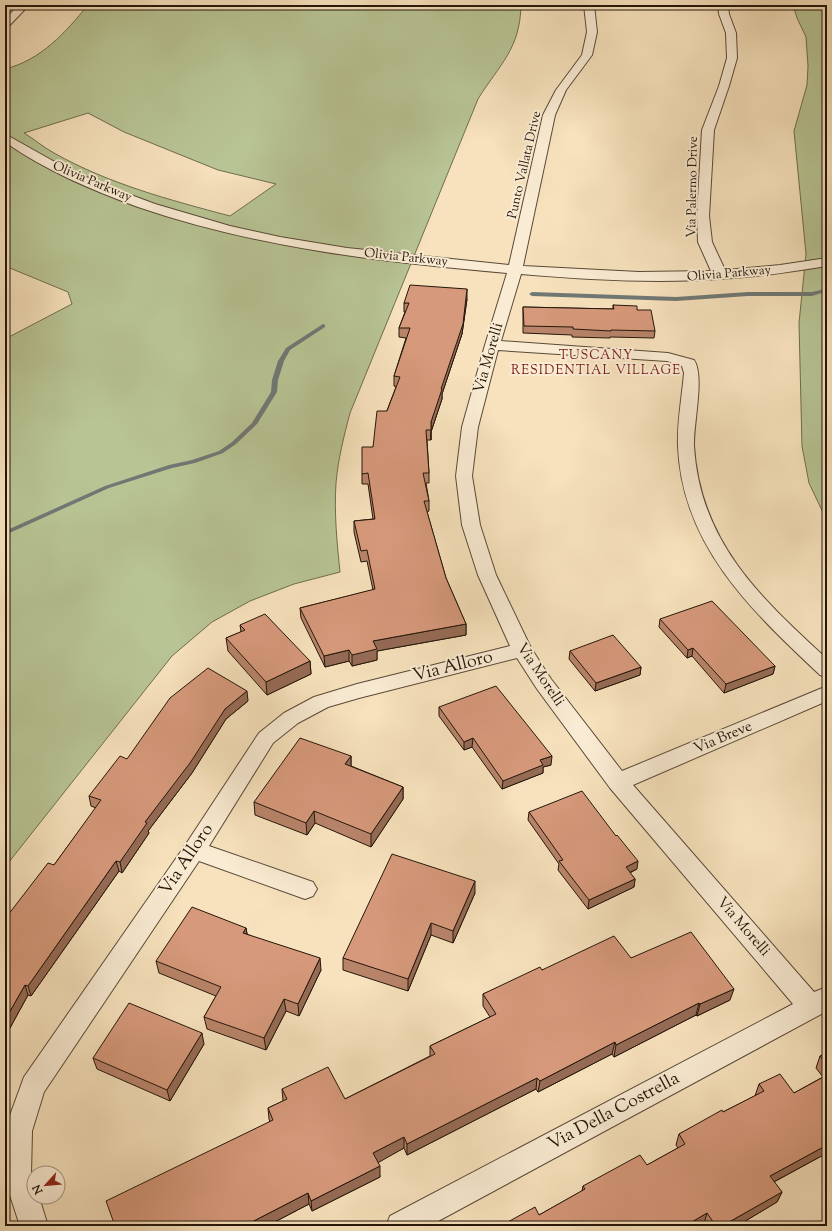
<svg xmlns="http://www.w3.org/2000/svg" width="832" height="1231" viewBox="0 0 832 1231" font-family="'Sorts Mill Goudy',serif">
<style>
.green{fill:#b8c494;stroke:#6e6d4f;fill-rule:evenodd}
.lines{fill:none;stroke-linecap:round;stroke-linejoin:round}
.stream{fill:#707875;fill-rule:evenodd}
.minor-casing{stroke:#594937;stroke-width:2}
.minor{fill:#faecd4;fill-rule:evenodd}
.wall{fill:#b8846a;stroke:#24160a}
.shaded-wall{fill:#966b56;stroke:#24160a}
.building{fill:#d6997b;stroke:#24160a}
.labels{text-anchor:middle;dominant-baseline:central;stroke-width:4;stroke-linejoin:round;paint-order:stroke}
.far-street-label{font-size:13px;fill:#24160a;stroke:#faecd4}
.far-neighbourhood-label{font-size:13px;letter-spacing:1px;fill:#7a1f14;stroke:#faecd4}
.street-label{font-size:15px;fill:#24160a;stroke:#faecd4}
.near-street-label{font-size:18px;fill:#24160a;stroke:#faecd4}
</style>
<rect width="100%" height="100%" fill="#f7e2bd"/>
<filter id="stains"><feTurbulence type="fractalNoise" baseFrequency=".005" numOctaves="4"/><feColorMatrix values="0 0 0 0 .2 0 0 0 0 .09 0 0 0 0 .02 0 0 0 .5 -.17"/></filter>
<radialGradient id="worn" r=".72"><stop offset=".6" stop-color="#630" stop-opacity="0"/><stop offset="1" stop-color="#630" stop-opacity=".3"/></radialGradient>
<g class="green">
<path d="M 88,5 L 521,5 C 520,49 500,64 478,99 L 350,413 C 344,436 338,459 336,483 C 334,513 337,543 340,572 L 294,584 L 250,601 L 212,622 L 172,656 L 5,867 L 5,339 L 72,304 L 68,292 L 5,266 L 5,69 C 41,60 65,33 88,5 ZM 88,113 L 124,132 L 218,170 L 276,184 L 230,216 C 170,200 109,184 54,153 C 43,147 34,139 24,133 Z"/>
<path d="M 793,5 L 827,5 L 827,521 L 809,483 L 802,446 L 799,323 L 806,254 L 794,131 L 807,85 L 808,66 L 806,37 L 797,18 Z"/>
</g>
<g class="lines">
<g class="stream">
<path d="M 827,285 L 827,290 L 825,292 L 812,296 L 748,296 L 676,301 L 532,296 L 529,294 L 532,292 L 676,297 L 748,292 L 812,292 L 821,290 Z"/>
<path d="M 323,324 L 325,325 L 325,327 L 290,350 L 284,361 L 278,380 L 277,392 L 257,424 L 236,444 L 223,453 L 195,463 L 172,468 L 109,488 L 5,535 L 5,531 L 105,486 L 169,465 L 192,460 L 219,451 L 232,442 L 252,423 L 271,392 L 272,380 L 278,361 L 286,348 Z"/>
</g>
<g class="minor-casing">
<g id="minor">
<path d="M 19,5 L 29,5 L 8,27 L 5,28 L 5,19 Z"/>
<path d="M 584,5 L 594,5 L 597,32 L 592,55 L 566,90 L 555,115 L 523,266 L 639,272 L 711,271 L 698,242 L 697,216 L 702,130 L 719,86 L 727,58 L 726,33 L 719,14 L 718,5 L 728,5 L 729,14 L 736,33 L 737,58 L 729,86 L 714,130 L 709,216 L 712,242 L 725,270 L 780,265 L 827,258 L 827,266 C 796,271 765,276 733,278 C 663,284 591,280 521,274 L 501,341 L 668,353 L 694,360 C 705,376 693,425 694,446 C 700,543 761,598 827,659 L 827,677 L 820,675 C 752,611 682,546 678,446 C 677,422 682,397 684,373 L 682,366 L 667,361 L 498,350 L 478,427 L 472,476 L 480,525 L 496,575 L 531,648 L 551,679 L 622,771 L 827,686 L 827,701 L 633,785 L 814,992 L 827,987 L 827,1011 L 429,1226 L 386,1226 L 390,1216 L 793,1004 L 610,788 L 537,689 L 517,658 L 359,698 L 328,707 L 298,723 L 273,743 L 209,846 L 313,882 L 317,889 L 313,896 L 305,899 L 199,861 L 44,1092 L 32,1131 L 31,1174 L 34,1183 L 34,1197 L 39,1197 L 48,1226 L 20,1226 L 5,1180 L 5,1129 L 24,1077 L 186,844 L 259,733 L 284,713 L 314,697 L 357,684 L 510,646 L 478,575 L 462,525 L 456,476 L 462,427 L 485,345 L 507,273 C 382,262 258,248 138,207 C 92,190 46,171 5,142 L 5,134 L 53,161 L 99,183 L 155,204 L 230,226 L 280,237 L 347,248 L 509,265 L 543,115 L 556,90 L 582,55 L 587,32 Z"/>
</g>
</g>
<use href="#minor" class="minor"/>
</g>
<g class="wall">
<path d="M 467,299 L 462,334 L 442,394 L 442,399 L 431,432 L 431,440 L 427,440 L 429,473 L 429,483 L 426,483 L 429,501 L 429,511 L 427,512 L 446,578 L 466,624 L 466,635 L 377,651 L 377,660 L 352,666 L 349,661 L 325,667 L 301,618 L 300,608 L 373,590 L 367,561 L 361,562 L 354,532 L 354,521 L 373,519 L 368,484 L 362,484 L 362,474 L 373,447 L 396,387 L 394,386 L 394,376 L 406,338 L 399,337 L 399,328 L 405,312 L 404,312 L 404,303 Z"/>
<path d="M 613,305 L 637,310 L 655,331 L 654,338 L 610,337 L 610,338 L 572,337 L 572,335 L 523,333 L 523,307 L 613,309 Z"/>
<path d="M 660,619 L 775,666 L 773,674 L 724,693 L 692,656 L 687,658 L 659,627 Z"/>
<path d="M 240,625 L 310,661 L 311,674 L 267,695 L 228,651 L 226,638 L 241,632 Z"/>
<path d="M 570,651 L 641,667 L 640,675 L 595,691 L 569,659 Z"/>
<path d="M 248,701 L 226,719 L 192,773 L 148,831 L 149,833 L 122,873 L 119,871 L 31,996 L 28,995 L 5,1037 L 8,915 L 54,865 L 96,808 L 91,806 L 89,796 L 127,759 Z"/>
<path d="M 439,707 L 551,765 L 543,767 L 543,773 L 502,789 L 472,747 L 464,750 L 439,716 Z"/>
<path d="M 351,756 L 351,766 L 403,787 L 403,799 L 371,847 L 315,823 L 307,835 L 255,815 L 254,802 Z"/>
<path d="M 529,812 L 637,869 L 630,873 L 635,879 L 634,887 L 588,909 L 558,870 L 559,864 L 528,820 Z"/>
<path d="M 475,893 L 453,943 L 431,935 L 408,991 L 343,970 L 343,958 Z"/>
<path d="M 246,928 L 247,934 L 321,970 L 299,1016 L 286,1011 L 266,1050 L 207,1029 L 204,1017 L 216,996 L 159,973 L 156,961 Z"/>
<path d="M 631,958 L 730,1000 L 697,1016 L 696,1015 L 614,1057 L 612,1054 L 538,1092 L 536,1089 L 407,1155 L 404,1148 L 378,1162 L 380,1177 L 312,1211 L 309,1204 L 267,1226 L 115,1226 L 270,1122 L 269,1119 L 268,1108 L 283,1101 L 282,1089 L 345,1099 L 430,1056 L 430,1046 L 490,1017 L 483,1006 L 483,994 L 542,970 Z"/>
<path d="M 204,1044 L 170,1101 L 97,1069 L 93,1058 Z"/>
<path d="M 827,1053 L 827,1153 L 774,1182 L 782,1192 L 777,1202 L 737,1226 L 705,1226 L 704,1224 L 700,1226 L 506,1226 L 506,1223 L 539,1215 L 582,1191 L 583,1186 L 647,1165 L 678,1148 L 676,1145 L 679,1134 L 755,1096 L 759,1084 L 794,1093 L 823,1077 L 816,1068 L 820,1056 Z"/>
</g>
<g class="shaded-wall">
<path d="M 467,289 L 467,299 L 462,334 L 442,394 L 442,399 L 431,432 L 431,440 L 431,422 Z"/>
<path d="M 466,624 L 466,635 L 377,651 L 377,660 L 352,666 L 352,655 L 373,641 Z"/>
<path d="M 693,648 L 692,656 L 687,658 L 688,650 Z"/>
<path d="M 349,650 L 349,661 L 325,667 L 324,656 Z"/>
<path d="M 310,661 L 311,674 L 267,695 L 266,682 Z"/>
<path d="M 775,666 L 773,674 L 724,693 L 726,684 Z"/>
<path d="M 641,667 L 640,675 L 595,691 L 596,683 Z"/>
<path d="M 247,691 L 248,701 L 226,719 L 192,773 L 148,831 L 149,833 L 122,873 L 120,862 L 145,822 L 225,709 Z"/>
<path d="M 473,738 L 472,747 L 464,750 L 464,742 Z"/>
<path d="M 351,756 L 351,769 L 345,764 Z"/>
<path d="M 552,756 L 551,765 L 543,767 L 543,773 L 502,789 L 503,781 L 540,760 Z"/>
<path d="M 403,787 L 403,799 L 371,847 L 371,834 Z"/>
<path d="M 314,811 L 315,823 L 307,835 L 306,823 Z"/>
<path d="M 116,861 L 119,871 L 31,996 L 28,986 Z"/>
<path d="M 638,861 L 637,869 L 624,875 L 626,867 Z"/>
<path d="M 635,879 L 634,887 L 588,909 L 589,900 Z"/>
<path d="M 475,881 L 475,893 L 453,943 L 453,931 Z"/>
<path d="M 431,923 L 431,935 L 408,991 L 408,979 Z"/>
<path d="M 246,928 L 248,940 L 243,933 Z"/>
<path d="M 320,958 L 321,970 L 299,1016 L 298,1004 Z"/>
<path d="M 25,985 L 28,995 L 5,1037 L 5,1020 Z"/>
<path d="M 734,989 L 730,1000 L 697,1016 L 700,1004 Z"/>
<path d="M 284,999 L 286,1011 L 266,1050 L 264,1038 Z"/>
<path d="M 699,1003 L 696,1015 L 614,1057 L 616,1045 Z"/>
<path d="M 202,1033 L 204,1044 L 170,1101 L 167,1090 Z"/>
<path d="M 615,1042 L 612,1054 L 538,1092 L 540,1081 Z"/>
<path d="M 537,1078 L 536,1089 L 407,1155 L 407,1144 Z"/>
<path d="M 404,1137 L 404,1148 L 374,1165 L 373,1153 Z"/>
<path d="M 827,1145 L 827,1153 L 766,1186 L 770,1176 Z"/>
<path d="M 380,1166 L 380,1177 L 312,1211 L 311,1201 Z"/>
<path d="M 782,1192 L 777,1202 L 737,1226 L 722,1226 Z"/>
<path d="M 308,1193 L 309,1204 L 267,1226 L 244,1226 Z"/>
<path d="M 707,1213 L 704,1224 L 700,1226 L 685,1226 Z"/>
</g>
<g class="building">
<path d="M 410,285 L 467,289 L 463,324 L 441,389 L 442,389 L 431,422 L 431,430 L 426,430 L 429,473 L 423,473 L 429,501 L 424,501 L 446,578 L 466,624 L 373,641 L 377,649 L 352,655 L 349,650 L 324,656 L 300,608 L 375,589 L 367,550 L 361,551 L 354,521 L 375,519 L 368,473 L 362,474 L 362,447 L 373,447 L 377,411 L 387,411 L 400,377 L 394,376 L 410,328 L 399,328 L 409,303 L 404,303 Z"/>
<path d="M 613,305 L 637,306 L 637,310 L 651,310 L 655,331 L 611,330 L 611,331 L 573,329 L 573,327 L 524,326 L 523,307 L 614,309 Z"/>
<path d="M 712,601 L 775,666 L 726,684 L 693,648 L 688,650 L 660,619 Z"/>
<path d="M 265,614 L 310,661 L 266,682 L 226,638 L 245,630 L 240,625 Z"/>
<path d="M 613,635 L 641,667 L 596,683 L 570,651 Z"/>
<path d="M 208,668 L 247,691 L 225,709 L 190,763 L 145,822 L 147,823 L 120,862 L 116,861 L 28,986 L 25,985 L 5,1020 L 5,916 L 6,914 L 8,915 L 48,863 L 54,865 L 101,800 L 89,796 L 120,756 L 127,759 L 170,698 Z"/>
<path d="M 496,686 L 552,756 L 540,760 L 543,765 L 503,781 L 473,738 L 464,742 L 439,707 Z"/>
<path d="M 300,738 L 351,756 L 345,764 L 403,787 L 371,834 L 314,811 L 306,823 L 254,802 Z"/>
<path d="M 582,791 L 616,836 L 617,835 L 638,861 L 626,867 L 635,879 L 589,900 L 559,861 L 563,860 L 529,812 Z"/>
<path d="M 392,854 L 475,881 L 453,931 L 431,923 L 408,979 L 343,958 Z"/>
<path d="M 192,907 L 246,928 L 243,933 L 320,958 L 298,1004 L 284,999 L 264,1038 L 204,1017 L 221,987 L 156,961 Z"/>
<path d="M 691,932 L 734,989 L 700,1004 L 699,1003 L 616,1045 L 615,1042 L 540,1081 L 537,1078 L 407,1144 L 404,1137 L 373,1153 L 380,1166 L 311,1201 L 308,1193 L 244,1226 L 115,1226 L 106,1201 L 273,1120 L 268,1108 L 287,1099 L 282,1089 L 328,1067 L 345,1099 L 435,1054 L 430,1046 L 496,1014 L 483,994 L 540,967 L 542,970 L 614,936 L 631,958 Z"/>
<path d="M 129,1003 L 202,1033 L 167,1090 L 93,1058 Z"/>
<path d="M 827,1053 L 827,1065 L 820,1056 Z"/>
<path d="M 780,1074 L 794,1093 L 827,1075 L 827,1145 L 770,1176 L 782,1192 L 722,1226 L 716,1226 L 707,1213 L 685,1226 L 508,1226 L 506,1223 L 535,1207 L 539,1215 L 585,1189 L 583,1186 L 640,1155 L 647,1165 L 685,1144 L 679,1134 L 722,1110 L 723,1112 L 764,1091 L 759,1084 Z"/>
</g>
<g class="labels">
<g class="far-street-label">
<text transform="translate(525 165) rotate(-77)">Punto Vallata Drive</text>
<text transform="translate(92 182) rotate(23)">Olivia Parkway</text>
<text transform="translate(693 187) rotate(-89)">Via Palermo Drive</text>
<text transform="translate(406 258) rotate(6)">Olivia Parkway</text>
<text transform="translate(729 274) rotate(-5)">Olivia Parkway</text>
</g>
<g class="far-neighbourhood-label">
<text x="596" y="356">TUSCANY<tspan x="596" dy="15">RESIDENTIAL VILLAGE</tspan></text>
</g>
<g class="street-label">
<text transform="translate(489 358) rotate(-74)">Via Morelli</text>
<text transform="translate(540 675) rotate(56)">Via Morelli</text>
<text transform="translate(723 738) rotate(-23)">Via Breve</text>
<text transform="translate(743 927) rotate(49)">Via Morelli</text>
</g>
<g class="near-street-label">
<text transform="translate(453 667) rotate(-14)">Via Alloro</text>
<text transform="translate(187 860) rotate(-56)">Via Alloro</text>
<text transform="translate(614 1112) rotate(-28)">Via Della Costrella</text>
</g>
</g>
<rect width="832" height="1231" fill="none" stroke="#f7e2bd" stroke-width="20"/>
<rect x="6" y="6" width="820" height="1219" fill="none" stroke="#24160a" stroke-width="2"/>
<rect x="10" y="10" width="812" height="1211" fill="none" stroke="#24160a"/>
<g transform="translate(46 1185) rotate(243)"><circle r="19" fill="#faecd4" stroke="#a49683"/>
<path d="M0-3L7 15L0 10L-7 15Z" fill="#8f2418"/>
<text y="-6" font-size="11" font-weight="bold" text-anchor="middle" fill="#24160a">N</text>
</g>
<rect width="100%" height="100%" filter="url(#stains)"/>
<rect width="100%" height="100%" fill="url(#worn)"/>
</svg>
